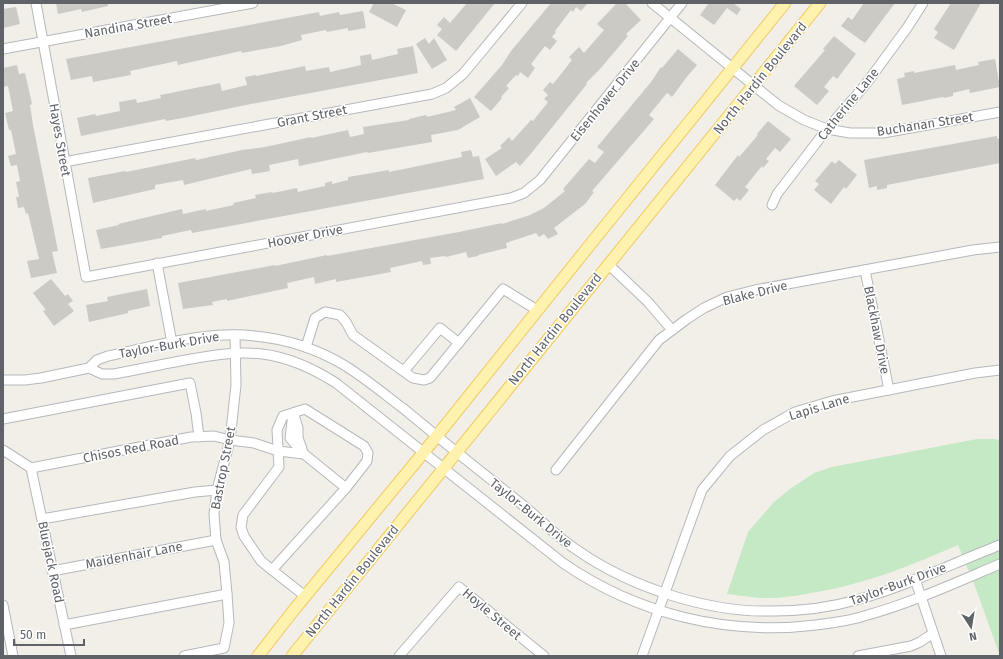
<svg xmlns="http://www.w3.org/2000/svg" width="1003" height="659" viewBox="0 0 1003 659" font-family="'Fira Sans',sans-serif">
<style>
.green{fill:#c5e8c5}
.building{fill:#cccac5}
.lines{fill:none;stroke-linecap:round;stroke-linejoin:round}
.minor-casing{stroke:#b5b8bc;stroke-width:11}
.major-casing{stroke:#f2c960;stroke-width:13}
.minor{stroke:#fff;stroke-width:9}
.major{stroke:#fff2af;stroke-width:11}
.labels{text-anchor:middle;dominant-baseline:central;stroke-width:3;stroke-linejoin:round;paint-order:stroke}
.street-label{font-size:13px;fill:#5f6368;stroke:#fff}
</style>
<rect width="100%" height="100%" fill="#f1efe8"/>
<path class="green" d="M 977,439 L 994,439 L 1000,440 L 1000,656 L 975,586 L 958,545 C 910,566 863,585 811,593 C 795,596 777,599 760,598 C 749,597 738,595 727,594 L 748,532 L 774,502 L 790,489 L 814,473 L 832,467 Z"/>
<g class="building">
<path d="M 56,3 L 108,3 L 108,6 L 82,12 L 81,9 L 58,14 Z"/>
<path d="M 374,3 L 391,3 L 406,10 L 397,27 L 369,12 Z"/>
<path d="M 467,3 L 495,3 L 456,51 L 437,35 L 442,29 L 437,25 L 444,17 L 450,23 Z"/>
<path d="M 551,3 L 588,3 L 581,11 L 576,7 L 573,12 L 571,10 L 555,31 L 556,32 L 552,37 L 557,41 L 550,50 L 545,46 L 531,64 L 535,68 L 528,78 L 520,72 L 518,76 L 516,75 L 506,86 L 509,88 L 501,97 L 502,98 L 491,111 L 474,97 L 502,65 L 511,51 Z"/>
<path d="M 617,3 L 625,3 L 641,20 L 626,34 L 628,36 L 600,69 L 586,83 L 587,84 L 529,156 L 520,166 L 516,162 L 496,176 L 485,159 L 502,148 L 500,146 L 509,137 L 512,141 L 531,120 L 533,121 L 548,102 L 544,99 L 548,95 L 543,90 L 550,82 L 553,84 L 572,60 L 569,57 L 579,47 L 584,53 L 604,30 L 597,24 Z"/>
<path d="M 709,3 L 733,3 L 741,9 L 737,15 L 727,8 L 714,25 L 700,15 Z"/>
<path d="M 864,3 L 895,3 L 865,43 L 841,26 L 848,17 L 852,20 Z"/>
<path d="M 951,3 L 981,3 L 954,50 L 934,38 L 938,32 L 934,29 Z"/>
<path d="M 16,7 L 20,24 L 3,28 L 3,9 Z"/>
<path d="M 363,11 L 366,28 L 348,31 L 348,28 L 327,32 L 326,30 L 301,35 L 302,40 L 281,46 L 242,53 L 241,51 L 178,65 L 177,61 L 130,71 L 131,75 L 93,82 L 92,76 L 71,80 L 66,59 L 319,12 L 320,16 L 339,12 L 340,15 Z"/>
<path d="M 834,36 L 856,54 L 837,79 L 833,76 L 824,87 L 829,91 L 817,105 L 794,86 L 825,50 L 823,49 Z"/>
<path d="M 425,38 L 429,44 L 434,38 L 447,60 L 432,69 L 416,44 Z"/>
<path d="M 413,46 L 418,73 L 251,104 L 188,117 L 166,121 L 165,119 L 81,136 L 77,118 L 95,114 L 96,116 L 120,111 L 119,102 L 136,99 L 137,103 L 161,98 L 160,95 L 220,83 L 222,91 L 247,85 L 245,77 L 256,75 L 256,76 L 305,66 L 306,71 L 329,67 L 330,72 L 361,65 L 360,56 L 371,54 L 372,60 L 398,54 L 397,49 Z"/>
<path d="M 678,49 L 697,65 L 686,78 L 672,97 L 667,93 L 649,115 L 654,119 L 592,191 L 594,192 L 585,204 L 554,228 L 558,234 L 548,239 L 544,234 L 539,237 L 536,233 L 506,243 L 507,248 L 478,255 L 478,256 L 468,258 L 466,252 L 446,257 L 445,256 L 430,258 L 431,264 L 423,265 L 422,261 L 390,268 L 391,272 L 336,282 L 336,279 L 315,284 L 314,277 L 287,283 L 288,288 L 227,301 L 227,299 L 212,302 L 213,305 L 183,309 L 178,283 L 275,265 L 275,266 L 327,255 L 327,256 L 459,232 L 502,223 L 502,224 L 530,215 L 544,208 L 565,191 L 563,189 L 589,159 L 595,163 L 604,152 L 597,147 L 651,82 L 661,67 L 662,68 Z"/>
<path d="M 995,59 L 1000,87 L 970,93 L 969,89 L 953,93 L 953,96 L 944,98 L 943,97 L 902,105 L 897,79 L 905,77 L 904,73 L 914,71 L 914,73 L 955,65 L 956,70 L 979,65 L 978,62 Z"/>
<path d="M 17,65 L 19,74 L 25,73 L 28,86 L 32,104 L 30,105 L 33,125 L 58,251 L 52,252 L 57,273 L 31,278 L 27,261 L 39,259 L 28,213 L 26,214 L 24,207 L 18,208 L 16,197 L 19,197 L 16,182 L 20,181 L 17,165 L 11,166 L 8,156 L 16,154 L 11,130 L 9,130 L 5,113 L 13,111 L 8,86 L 3,87 L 3,68 Z"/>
<path d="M 470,98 L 480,117 L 458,130 L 431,135 L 432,142 L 368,153 L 367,152 L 299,166 L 298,159 L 269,165 L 270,171 L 252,174 L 251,169 L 184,185 L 183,180 L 155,185 L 155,189 L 93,203 L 88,178 L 125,171 L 126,172 L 195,158 L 196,160 L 242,150 L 265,147 L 311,137 L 311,138 L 348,130 L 350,137 L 364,134 L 363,127 L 409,120 L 409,119 L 426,115 L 427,117 L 456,110 L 454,107 Z"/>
<path d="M 768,121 L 791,139 L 780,152 L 775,148 L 766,159 L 769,161 L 763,168 L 762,166 L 745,187 L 749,190 L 740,201 L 737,198 L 734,201 L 715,185 L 738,155 L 739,157 L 758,135 L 757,134 Z"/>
<path d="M 997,136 L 997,139 L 1000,138 L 1000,163 L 887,185 L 887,188 L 877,190 L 877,186 L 869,188 L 864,160 Z"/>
<path d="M 471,150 L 473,157 L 479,156 L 484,179 L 192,233 L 191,230 L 162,236 L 162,238 L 101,249 L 96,230 L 119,225 L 118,224 L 182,209 L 183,214 L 206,209 L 206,211 L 234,205 L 233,203 L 256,198 L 255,195 L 272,192 L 273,193 L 297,188 L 298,192 L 325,186 L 325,183 L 332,181 L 332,184 L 348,180 L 348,177 L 389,170 L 389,172 L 462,157 L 461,152 Z"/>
<path d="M 839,160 L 857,175 L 846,189 L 844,187 L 831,204 L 814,190 L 819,184 L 815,181 L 832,161 L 835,164 Z"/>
<path d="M 51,279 L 65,296 L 68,294 L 73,301 L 68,304 L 74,311 L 54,326 L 43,311 L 46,310 L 33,293 Z"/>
<path d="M 147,289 L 150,306 L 128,311 L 128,313 L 89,322 L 86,305 L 108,301 L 107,297 Z"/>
</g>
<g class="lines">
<g class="minor-casing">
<g id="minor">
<path d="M 36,3 L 86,277 L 511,198 L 524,193 L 540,180 L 682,3"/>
<path d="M 652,3 L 778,105 L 804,120 L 827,129 L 850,133 L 883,133 L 1000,112"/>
<path d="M 3,49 L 253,3"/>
<path d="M 64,162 L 432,94 L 446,88 L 463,74 L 522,3"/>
<path d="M 772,205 L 777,194 L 827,129 L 866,84 L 907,28 L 923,3"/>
<path d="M 157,263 L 172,343"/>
<path d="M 608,264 L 648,302 L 672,330"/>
<path d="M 865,270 L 889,390"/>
<path d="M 306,347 L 315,318 L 325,312 L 340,315 L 346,322 L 353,335 L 413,378 L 424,380 L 430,378 L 503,289 L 537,310"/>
<path d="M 89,368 L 102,374 L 114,374 C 136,370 158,365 180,361 C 207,356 234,351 262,354 C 288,357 314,369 336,383 L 563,563 C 637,614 727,636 816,625 C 832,623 849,621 864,616 C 909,604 957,582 1000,564"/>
<path d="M 404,371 L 440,328 L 459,343"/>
<path d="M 3,380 L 25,380 L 41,378 L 89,368 L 97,360 L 108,356 C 154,346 208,330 255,336 C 286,339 317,349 344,365 C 365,378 384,394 404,409 C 426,427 447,445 469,462 C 490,479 511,495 531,512 C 546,525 560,539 577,550 C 630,587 708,613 773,611 C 801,611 829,608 856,600 C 905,587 953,563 1000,545"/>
<path d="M 293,413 L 290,438 L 304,454"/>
<path d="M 294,415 L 298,428 L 298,438 L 302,449"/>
<path d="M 3,419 L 190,383 L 196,413 L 199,437"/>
<path d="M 3,450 L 31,468"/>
<path d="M 31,468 L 191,437 L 214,436 L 230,440 L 254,443 L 278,451 L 304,454 L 346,488 L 272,570 L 305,596"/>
<path d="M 31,468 L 71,656"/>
<path d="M 556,470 L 659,340 L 687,319 L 704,308 L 727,297 L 755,290 L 973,250 L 1000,247"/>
<path d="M 42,519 L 195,492 L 217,490"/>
<path d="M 272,570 L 261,561 L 244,536 L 241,527 L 243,515 L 279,467 L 277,430 L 283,416 L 305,409 L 364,446 L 368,453 L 367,461 L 346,488"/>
<path d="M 52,571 L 216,540"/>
<path d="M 915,579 L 941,656"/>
<path d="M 3,605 L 13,656"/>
<path d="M 64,625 L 227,594"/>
<path d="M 184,656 L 224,648 L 229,623 L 227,594 L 224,562 L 216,540 L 214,514 L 217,490 L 230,440 L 236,385 L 235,335"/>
<path d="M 399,656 L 459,587 L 544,656"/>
<path d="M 642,656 L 702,490 L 730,456 L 763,430 L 795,412 L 832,401 L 975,373 L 1000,370"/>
<path d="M 858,656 L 911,646 L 920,642 L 932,634"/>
</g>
</g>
<g class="major-casing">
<g id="major">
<path d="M 258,656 L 293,611 L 424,452 L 589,246 L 785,3"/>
<path d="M 292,656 L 820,3"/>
</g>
</g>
<use href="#minor" class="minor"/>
<use href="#major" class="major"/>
</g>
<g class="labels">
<g class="street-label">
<text transform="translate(128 26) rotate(-10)">Nandina Street</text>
<text transform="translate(760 78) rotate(-51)">North Hardin Boulevard</text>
<text transform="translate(605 100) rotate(-51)">Eisenhower Drive</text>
<text transform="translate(848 104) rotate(-51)">Catherine Lane</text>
<text transform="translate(312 116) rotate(-11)">Grant Street</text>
<text transform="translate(925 124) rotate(-9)">Buchanan Street</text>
<text transform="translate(60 140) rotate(80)">Hayes Street</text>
<text transform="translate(305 236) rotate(-11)">Hoover Drive</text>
<text transform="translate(755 293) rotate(-14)">Blake Drive</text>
<text transform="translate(555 329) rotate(-51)">North Hardin Boulevard</text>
<text transform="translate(877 330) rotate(79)">Blackhaw Drive</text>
<text transform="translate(169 345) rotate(-10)">Taylor-Burk Drive</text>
<text transform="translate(819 407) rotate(-17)">Lapis Lane</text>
<text transform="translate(131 449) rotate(-11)">Chisos Red Road</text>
<text transform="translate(223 468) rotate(-79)">Bastrop Street</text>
<text transform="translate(531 513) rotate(39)">Taylor-Burk Drive</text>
<text transform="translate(134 555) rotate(-11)">Maidenhair Lane</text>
<text transform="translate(51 562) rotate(78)">Bluejack Road</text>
<text transform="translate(352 581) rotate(-51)">North Hardin Boulevard</text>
<text transform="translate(898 584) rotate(-20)">Taylor-Burk Drive</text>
<text transform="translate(492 614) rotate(40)">Hoyle Street</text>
</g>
</g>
<rect width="1003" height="659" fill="none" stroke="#5f6368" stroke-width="8"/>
<g transform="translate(971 627) rotate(168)" stroke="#ffffff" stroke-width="3" paint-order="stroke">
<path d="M0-3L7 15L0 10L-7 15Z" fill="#5f6368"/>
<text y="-6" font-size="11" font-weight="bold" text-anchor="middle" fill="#5f6368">N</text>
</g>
<path d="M14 639v6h70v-6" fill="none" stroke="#5f6368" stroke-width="2"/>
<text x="20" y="639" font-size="12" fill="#5f6368" stroke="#ffffff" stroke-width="3" paint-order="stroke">50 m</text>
</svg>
